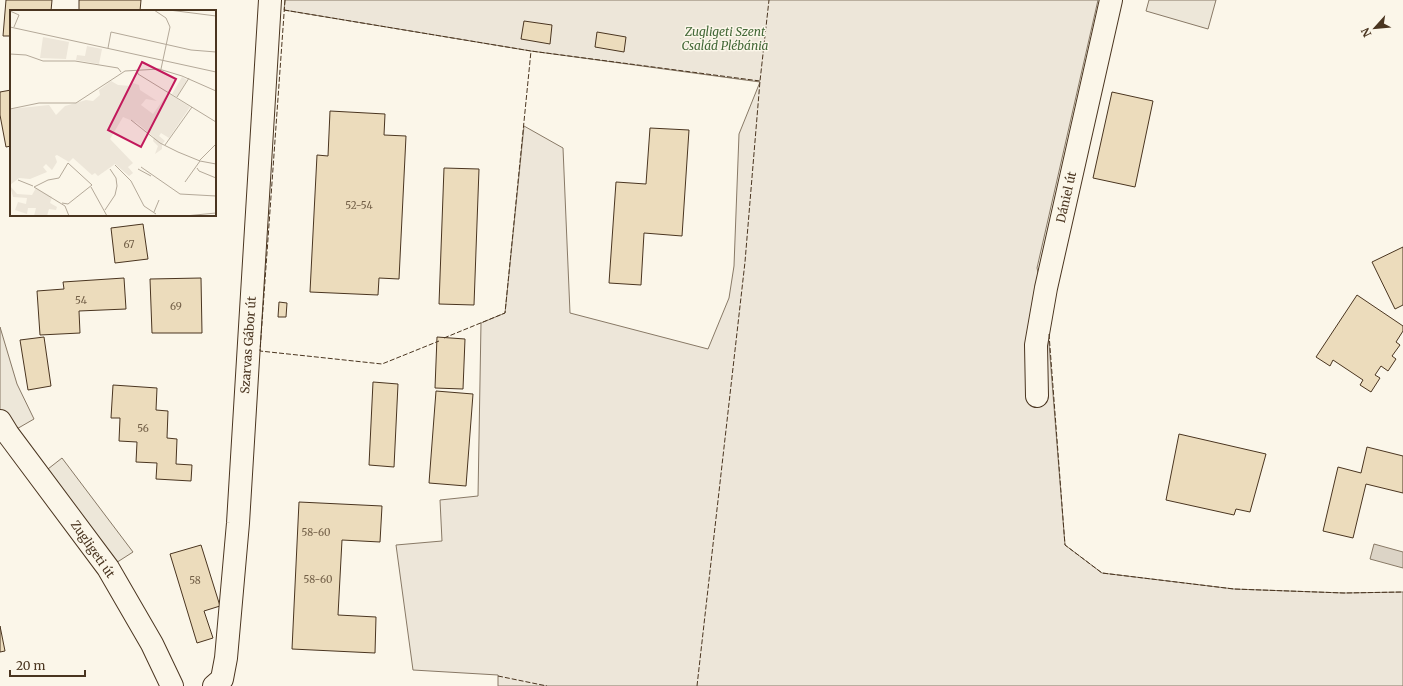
<svg xmlns="http://www.w3.org/2000/svg" width="1403" height="686" viewBox="0 0 1403 686" font-family="Merriweather,serif">
<style>
.green{fill:#ede6d9;stroke:#887966}
.parking{fill:#ede7d9;stroke:#887966}
.water{fill:#dcd4c6;stroke:#887966}
.building{fill:#ecdcbc;stroke:#4a3520}
.lines{fill:none;stroke-linecap:round;stroke-linejoin:round}
.minor-casing{stroke:#4a3520;stroke-width:24}
.minor{stroke:#fbf6e9;stroke-width:22}
.fence{stroke:#4a3520;stroke-width:1;stroke-dasharray:5 2;stroke-linecap:butt}
.labels{text-anchor:middle;dominant-baseline:central;stroke-width:3;stroke-linejoin:round;paint-order:stroke}
.number-label{font-size:10px;fill:#725f47}
.park-label{font-size:12px;font-style:italic;fill:#436837;stroke:#fbf6e9}
.street-label{font-size:12px;fill:#4a3520;stroke:#fbf6e9}
.inset-road{fill:none;stroke:#b4a999;stroke-width:1}
.view{fill:#c2185b;fill-opacity:0.15;stroke:#c2185b;stroke-width:2}
.inset-edge{fill:none;stroke:#4a3520;stroke-width:2}
</style>
<rect width="100%" height="100%" fill="#fbf6e9"/>
<path class="green" d="M 285,0 L 1098,0 L 1037,268 L 1046,306 L 1065,545 L 1102,573 L 1234,589 L 1344,593 L 1403,592 L 1403,686 L 498,686 L 498,675 L 413,670 L 396,545 L 442,541 L 440,500 L 478,496 L 481,323 L 505,313 L 524,126 L 563,148 L 570,313 L 708,349 L 729,298 L 734,266 L 739,134 L 760,82 L 531,51 L 284,10 Z"/>
<g class="parking">
<path d="M 1149,0 L 1216,0 L 1208,29 L 1146,11 Z"/>
<path d="M 0,327 L 17,384 L 34,419 L 8,434 L 0,421 Z"/>
<path d="M 62,458 L 133,552 L 108,568 L 39,476 Z"/>
</g>
<path class="water" d="M 1374,544 L 1403,552 L 1403,568 L 1370,559 Z"/>
<g class="building">
<path d="M 6,0 L 52,0 L 51,11 L 11,11 L 11,36 L 3,36 Z"/>
<path d="M 79,0 L 141,0 L 140,11 L 79,11 Z"/>
<path d="M 524,21 L 552,25 L 550,44 L 521,39 Z"/>
<path d="M 597,32 L 626,37 L 624,52 L 595,47 Z"/>
<path d="M 11,90 L 11,146 L 6,147 L 0,115 L 0,92 Z"/>
<path d="M 1112,92 L 1153,101 L 1135,187 L 1093,178 Z"/>
<path d="M 330,111 L 385,114 L 384,135 L 406,136 L 399,279 L 379,278 L 378,295 L 310,292 L 317,155 L 328,156 Z"/>
<path d="M 650,128 L 689,130 L 682,236 L 644,233 L 641,285 L 609,283 L 616,182 L 646,184 Z"/>
<path d="M 444,168 L 479,169 L 474,305 L 439,304 Z"/>
<path d="M 143,224 L 148,259 L 115,263 L 111,228 Z"/>
<path d="M 1403,247 L 1403,305 L 1395,309 L 1372,262 Z"/>
<path d="M 124,278 L 126,309 L 79,311 L 80,333 L 40,335 L 37,291 L 64,289 L 63,282 Z"/>
<path d="M 201,278 L 202,333 L 152,333 L 150,279 Z"/>
<path d="M 1357,295 L 1403,326 L 1403,331 L 1396,342 L 1400,345 L 1392,356 L 1396,359 L 1388,371 L 1381,366 L 1375,375 L 1380,378 L 1371,392 L 1360,385 L 1363,380 L 1333,360 L 1330,366 L 1316,357 Z"/>
<path d="M 279,302 L 287,303 L 286,317 L 278,317 Z"/>
<path d="M 44,337 L 51,386 L 28,390 L 20,340 Z"/>
<path d="M 437,337 L 465,339 L 463,389 L 435,388 Z"/>
<path d="M 373,382 L 398,384 L 394,467 L 369,465 Z"/>
<path d="M 113,385 L 157,388 L 156,410 L 168,411 L 167,438 L 177,439 L 176,464 L 192,465 L 191,481 L 156,479 L 157,463 L 136,462 L 137,442 L 119,441 L 120,418 L 111,418 Z"/>
<path d="M 436,391 L 473,394 L 466,486 L 429,483 Z"/>
<path d="M 1179,434 L 1266,454 L 1250,512 L 1236,509 L 1234,515 L 1166,500 Z"/>
<path d="M 1367,447 L 1403,456 L 1403,493 L 1366,484 L 1353,538 L 1323,531 L 1338,467 L 1361,473 Z"/>
<path d="M 299,502 L 382,506 L 380,542 L 342,540 L 338,615 L 376,617 L 375,653 L 292,649 Z"/>
<path d="M 201,545 L 220,606 L 204,611 L 213,638 L 197,643 L 170,554 Z"/>
<path d="M 0,626 L 5,651 L 0,652 Z"/>
</g>
<g class="lines">
<g class="minor-casing">
<g id="minor">
<path d="M 1037,396 L 1036,345 L 1046,288 L 1111,0"/>
<path d="M 0,421 L 8,434 L 108,568 L 152,644 L 172,686"/>
<path d="M 214,686 L 222,679 L 226,658 L 238,523 L 270,0"/>
</g>
</g>
<use href="#minor" class="minor"/>
<g class="fence">
<path d="M 285,0 L 260,351 L 382,364 L 439,341"/>
<path d="M 284,10 L 531,51 L 760,81"/>
<path d="M 1049,334 L 1065,545 L 1102,573 L 1234,589 L 1344,593 L 1403,592"/>
<path d="M 444,338 L 505,313 L 531,51"/>
<path d="M 498,676 L 547,686"/>
<path d="M 697,686 L 745,262 L 760,81 L 769,0"/>
</g>
</g>
<g class="labels">
<g class="number-label">
<text x="359" y="205">52-54</text>
<text x="129" y="244">67</text>
<text x="81" y="300">54</text>
<text x="176" y="306">69</text>
<text x="143" y="428">56</text>
<text x="316" y="532">58-60</text>
<text x="318" y="579">58-60</text>
<text x="195" y="580">58</text>
</g>
<g class="park-label">
<text x="725" y="31">Zugligeti Szent<tspan x="725" dy="14">Család Plébánia</tspan></text>
</g>
<g class="street-label">
<text transform="translate(1066 197) rotate(-77)">Dániel út</text>
<text transform="translate(248 345) rotate(-86)">Szarvas Gábor út</text>
<text transform="translate(93 549) rotate(55)">Zugligeti út</text>
</g>
</g>
<g transform="translate(10 10)">
<rect width="206" height="206" fill="#fbf6e9"/>
<path d="M 33,27 L 59,32 L 56,49 L 30,48 ZM 77,36 L 92,39 L 89,54 L 66,50 L 67,45 L 75,46 ZM 172,67 L 177,70 L 167,87 L 162,84 ZM 101,71 L 108,75 L 121,76 L 123,73 L 129,75 L 130,80 L 147,91 L 136,89 L 131,95 L 143,104 L 158,83 L 180,97 L 159,128 L 151,123 L 149,126 L 155,131 L 152,134 L 152,139 L 145,144 L 148,136 L 143,131 L 144,127 L 127,113 L 113,107 L 100,129 L 123,153 L 118,157 L 123,163 L 119,166 L 105,154 L 88,166 L 85,163 L 82,165 L 63,148 L 59,152 L 47,145 L 45,146 L 47,152 L 42,160 L 36,154 L 33,157 L 37,162 L 20,169 L 9,168 L 0,175 L 0,99 L 39,95 L 46,105 L 55,96 L 76,90 L 83,91 L 90,85 L 89,80 ZM 0,176 L 7,184 L 22,185 L 26,178 L 42,187 L 40,193 L 47,197 L 46,200 L 39,199 L 37,206 L 24,206 L 26,198 L 18,198 L 17,204 L 5,200 L 8,192 L 16,194 L 17,188 L 3,187 Z" fill="#ede6d9"/>
<path class="inset-road" d="M 144,0 L 156,8 L 160,17 L 151,59M 159,0 L 206,6M 0,1 L 9,5 L 4,17M 0,17 L 206,62M 98,38 L 101,22 L 181,40 L 206,42M 0,44 L 16,45 L 33,51 L 65,51 L 108,58 L 111,62M 127,60 L 128,64 L 206,112M 167,87 L 179,68M 0,99 L 29,93 L 66,93 L 115,61 L 149,59 L 172,66 L 206,81M 121,110 L 150,133 L 168,142 L 190,151 L 206,154M 155,135 L 182,97M 189,151 L 206,134M 105,155 L 121,171 L 134,196 L 146,204M 131,157 L 170,184 L 206,186M 187,158 L 189,161 L 206,168M 128,159 L 141,166M 8,170 L 23,176M 175,172 L 190,151M 81,177 L 97,206M 52,193 L 58,194 L 82,175 L 58,153 L 49,168 L 38,170 L 24,177 L 55,196 L 59,206M 95,200 L 105,185 L 107,176 L 106,168 L 100,159M 144,202 L 149,190M 175,206 L 206,203"/>
<path class="view" d="M 132,52 L 166,69 L 131,137 L 98,120 Z"/>
<rect width="206" height="206" class="inset-edge"/>
</g>
<g transform="translate(1375 28) rotate(243)" stroke="#fbf6e9" stroke-width="3" paint-order="stroke">
<path d="M0-3L7 15L0 10L-7 15Z" fill="#4a3520"/>
<text y="-6" font-size="11" font-weight="bold" text-anchor="middle" fill="#4a3520">N</text>
</g>
<path d="M10 670v6h75v-6" fill="none" stroke="#4a3520" stroke-width="2"/>
<text x="16" y="670" font-size="12" fill="#4a3520" stroke="#fbf6e9" stroke-width="3" paint-order="stroke">20 m</text>
</svg>
